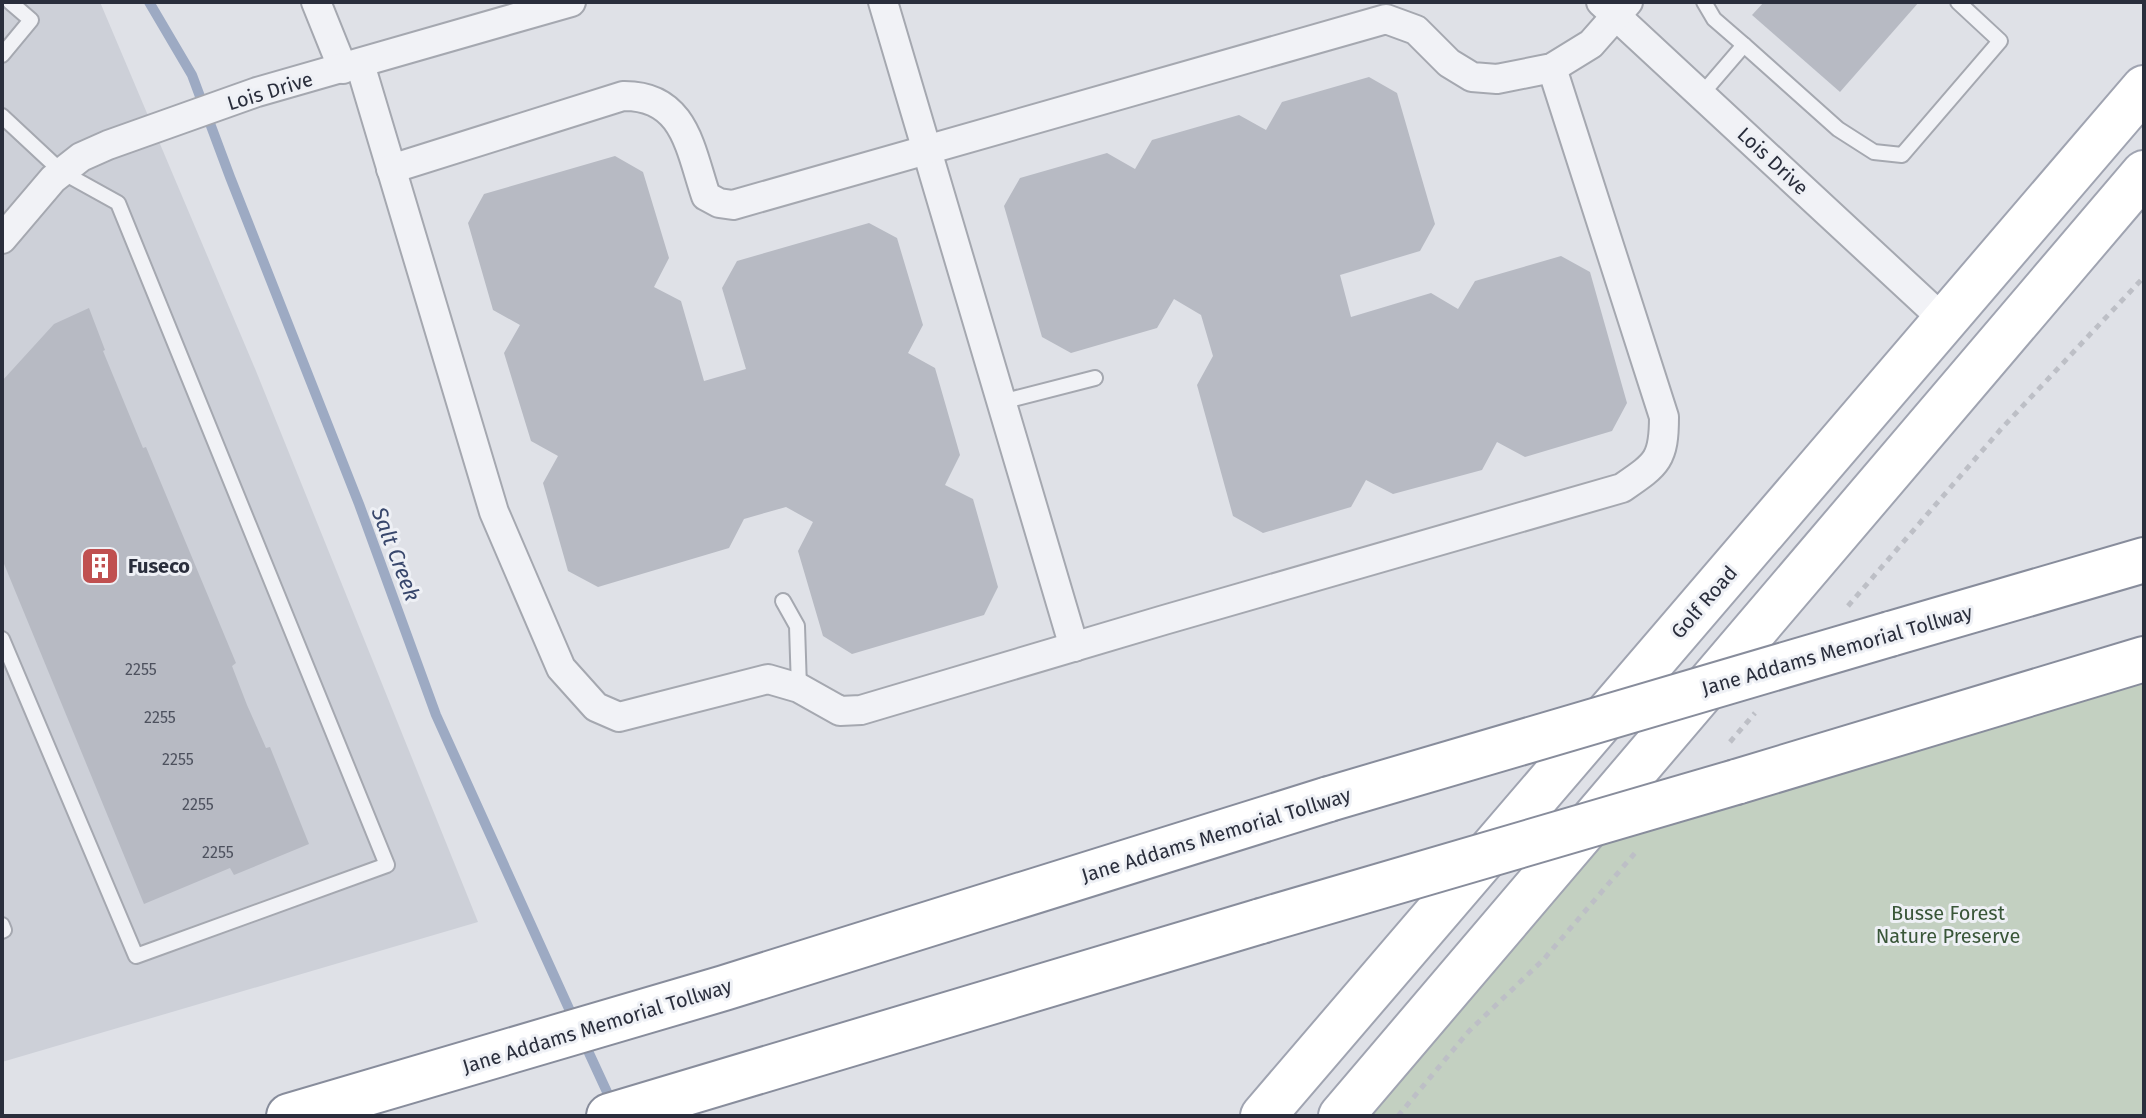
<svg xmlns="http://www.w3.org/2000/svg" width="2146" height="1118" viewBox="0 0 2146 1118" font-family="'Fira Sans',sans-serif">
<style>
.built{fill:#cdd0d8}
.green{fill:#c3d0c1}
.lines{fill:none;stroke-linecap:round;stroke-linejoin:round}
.stream{stroke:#9daac3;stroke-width:10}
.building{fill:#b7bac3}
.service-casing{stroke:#a5a8b0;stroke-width:18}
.minor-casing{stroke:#a5a8b0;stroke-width:32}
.primary-casing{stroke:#a0a4b1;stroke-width:48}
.motorway-casing{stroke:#888d9c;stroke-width:48}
.path{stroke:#bdbfc6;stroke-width:5;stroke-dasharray:6 6;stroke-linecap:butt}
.service{stroke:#f1f2f6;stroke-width:14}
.minor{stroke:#f1f2f6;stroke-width:28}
.primary{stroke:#fff;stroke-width:44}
.motorway{stroke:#fff;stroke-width:44}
.motorway-bridge-casing{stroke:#888d9c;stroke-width:48;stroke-linecap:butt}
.motorway-bridge{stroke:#fff;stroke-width:44}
.labels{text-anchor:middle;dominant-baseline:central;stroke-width:6;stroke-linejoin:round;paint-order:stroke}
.number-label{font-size:16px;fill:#4d515e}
.street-label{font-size:20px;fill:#2a2e3c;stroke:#eef0f5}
.poi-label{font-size:20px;font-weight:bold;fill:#2a2e3c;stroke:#eef0f5;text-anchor:start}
.park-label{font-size:20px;fill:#395638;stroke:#eef0f5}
.water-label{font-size:22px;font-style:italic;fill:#38476c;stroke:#eef0f5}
</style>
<rect width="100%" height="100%" fill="#dfe1e7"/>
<path class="built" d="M 2,2 L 100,2 L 256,371 L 478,922 L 2,1062 Z"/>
<path class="green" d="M 2144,663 L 2144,1116 L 1341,1116 L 1590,827 Z"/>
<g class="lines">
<g class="stream">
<path d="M 149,2 L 192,75 L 230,177 L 359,504 L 436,715 L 575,1022"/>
<path d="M 583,1040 L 613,1105"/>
</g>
</g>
<g class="building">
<path d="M 1764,2 L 1919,2 L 1840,92 L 1752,15 Z"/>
<path d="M 1369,77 L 1397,93 L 1435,224 L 1420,251 L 1340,275 L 1351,317 L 1431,293 L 1458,309 L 1475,281 L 1561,256 L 1590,272 L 1627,403 L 1612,431 L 1525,457 L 1497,442 L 1482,470 L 1393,494 L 1366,480 L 1351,507 L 1263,533 L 1233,516 L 1197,385 L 1213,356 L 1201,315 L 1174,299 L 1157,328 L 1071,353 L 1042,337 L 1004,206 L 1020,178 L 1107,153 L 1135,169 L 1152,140 L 1239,115 L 1266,130 L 1282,102 Z"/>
<path d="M 615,156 L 643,172 L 669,258 L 654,287 L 681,301 L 704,381 L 746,369 L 722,288 L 737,261 L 869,223 L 897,238 L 923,325 L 908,353 L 935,368 L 960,455 L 945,485 L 973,499 L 998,587 L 984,615 L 852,654 L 823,636 L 798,551 L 813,522 L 786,507 L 744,519 L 729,548 L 598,587 L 568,571 L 543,483 L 558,456 L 531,441 L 504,353 L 520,325 L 493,310 L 468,223 L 484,194 Z"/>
<path d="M 89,308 L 105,350 L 103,351 L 143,448 L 146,447 L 236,663 L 232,666 L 247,705 L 266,748 L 270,747 L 309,844 L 234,875 L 230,868 L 144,904 L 2,559 L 2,381 L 54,324 Z"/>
</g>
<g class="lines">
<g class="service-casing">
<g id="service">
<path d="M 1744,45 L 1838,129 L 1874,152 L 1902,155 L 2000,41 L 1958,2"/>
<path d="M 2,55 L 31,20 L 10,2"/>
<path d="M 1701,95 L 1744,45 L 1714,19 L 1704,2"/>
<path d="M 2,116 L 62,172 L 118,203 L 387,865 L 136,956 L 2,639"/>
<path d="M 1001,402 L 1095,378"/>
<path d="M 783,601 L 797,626 L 799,688"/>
<path d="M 2,925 L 4,930 L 2,931"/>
</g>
</g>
<g class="minor-casing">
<g id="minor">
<path d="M 316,2 L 343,69"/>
<path d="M 883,2 L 1074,647"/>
<path d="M 1601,2 L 1945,321"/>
<path d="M 360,64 L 494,512 L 561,668 L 596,707 L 619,717 L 768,679 L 799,688 L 840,711 L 861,710 L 1164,620 L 1622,488 C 1657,464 1664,460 1664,417 L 1552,68"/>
<path d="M 391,169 L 623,96 C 685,95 690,149 706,196 L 719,203 L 733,205 L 1386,19 L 1416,30 L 1449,63 L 1472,77 L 1497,79 L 1552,68 L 1591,44 L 1628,2"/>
<path d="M 2,239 L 53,179 L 81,157 L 108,145 L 257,92 L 571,2"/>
</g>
</g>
<g class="primary-casing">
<g id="primary">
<path d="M 1263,1116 L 2144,88"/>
<path d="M 1341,1116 L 2144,173"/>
</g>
</g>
<g class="motorway-casing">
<g id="motorway">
<path d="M 1890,634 L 2144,560"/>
<path d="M 1736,782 L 2144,659"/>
<path d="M 289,1116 L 724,988 L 1329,799"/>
<path d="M 609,1116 L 1261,921"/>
</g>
</g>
<g class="path">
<path d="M 1848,606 L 2001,429 L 2144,277"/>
<path d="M 1730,742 L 1755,713"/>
<path d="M 1398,1116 L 1469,1031 L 1544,959 L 1635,853"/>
</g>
<use href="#service" class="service"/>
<use href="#minor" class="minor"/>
<use href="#primary" class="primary"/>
<use href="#motorway" class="motorway"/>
<g class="motorway-bridge-casing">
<g id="motorway-bridge">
<path d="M 1329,799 L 1890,634"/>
<path d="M 1261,921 L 1736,782"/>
</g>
</g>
<use href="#motorway-bridge" class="motorway-bridge"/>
</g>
<defs>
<g id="building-square" transform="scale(2)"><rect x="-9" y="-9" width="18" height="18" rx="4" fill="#c05050" stroke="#eef0f5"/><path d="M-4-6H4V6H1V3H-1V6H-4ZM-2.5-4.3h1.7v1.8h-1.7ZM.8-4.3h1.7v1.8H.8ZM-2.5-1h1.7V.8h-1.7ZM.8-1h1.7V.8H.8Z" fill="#fff"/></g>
</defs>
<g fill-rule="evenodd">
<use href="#building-square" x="100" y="566"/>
</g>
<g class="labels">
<g class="number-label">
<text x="141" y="669">2255</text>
<text x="160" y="717">2255</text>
<text x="178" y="759">2255</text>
<text x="198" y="804">2255</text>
<text x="218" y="852">2255</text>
</g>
<g class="street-label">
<text transform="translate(270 91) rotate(-17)">Lois Drive</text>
<text transform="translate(1773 161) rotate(43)">Lois Drive</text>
<text transform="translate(1704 602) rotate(-49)">Golf Road</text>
<text transform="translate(1837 650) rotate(-16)">Jane Addams Memorial Tollway</text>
<text transform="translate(1216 835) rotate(-17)">Jane Addams Memorial Tollway</text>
<text transform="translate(597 1026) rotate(-17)">Jane Addams Memorial Tollway</text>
</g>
<g class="poi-label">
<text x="128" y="566">Fuseco</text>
</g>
<g class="park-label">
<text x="1948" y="913">Busse Forest<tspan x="1948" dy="23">Nature Preserve</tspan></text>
</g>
<g class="water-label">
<text transform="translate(396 554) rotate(69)">Salt Creek</text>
</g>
</g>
<rect width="2146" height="1118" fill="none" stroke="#2a2e3c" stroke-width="8"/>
</svg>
